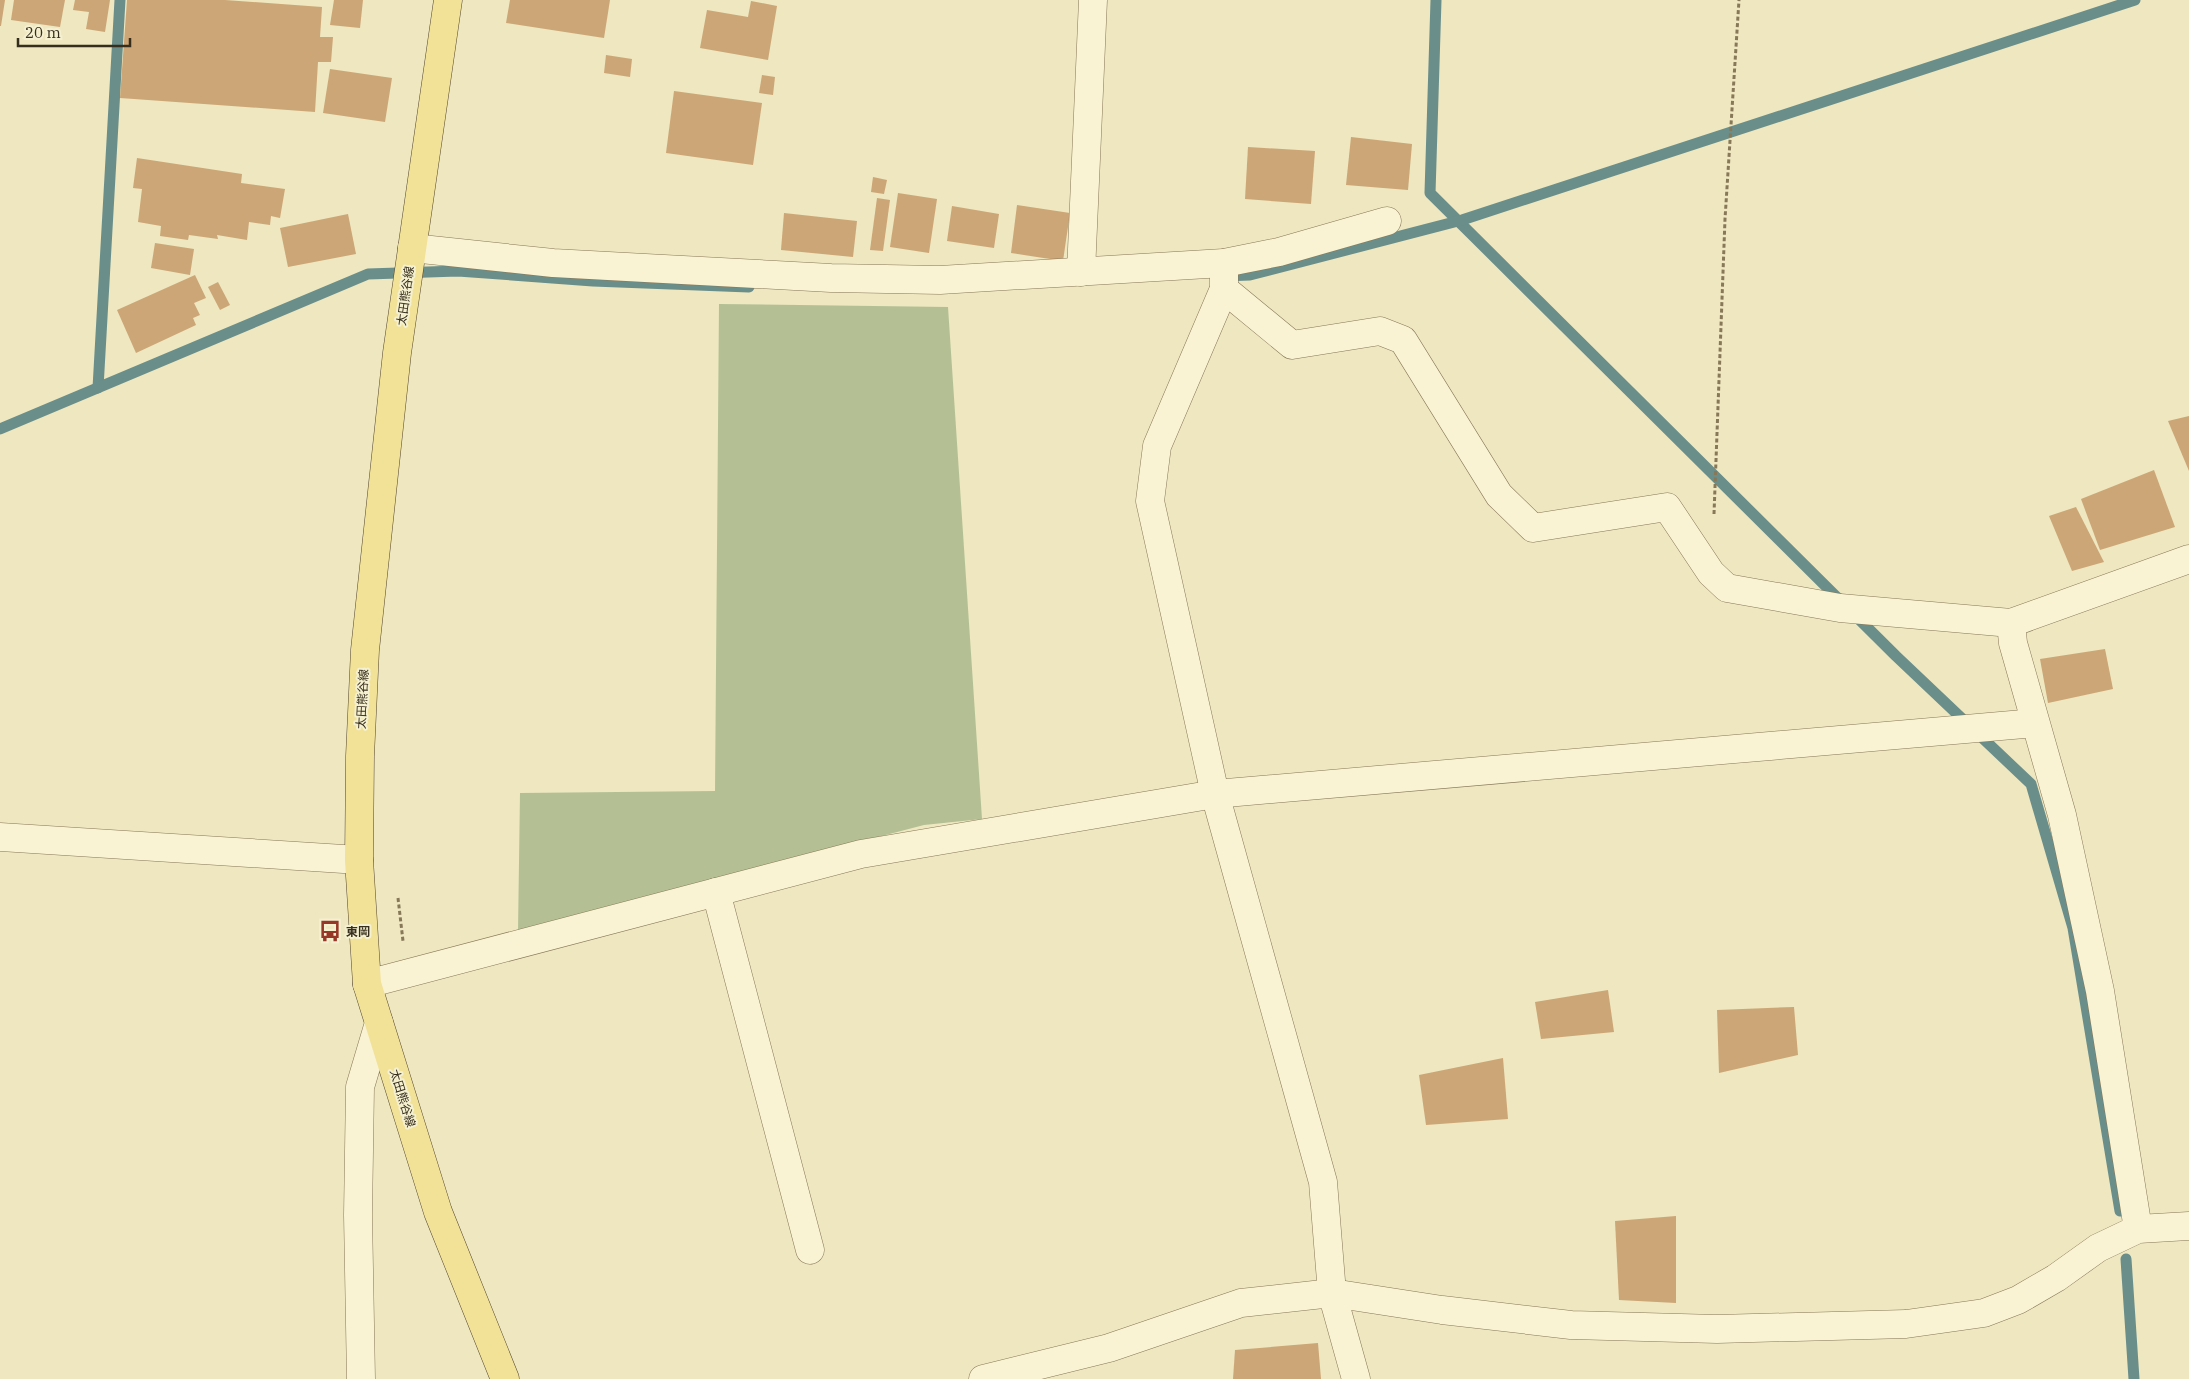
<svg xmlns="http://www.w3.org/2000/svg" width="2189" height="1379" viewBox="0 0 2189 1379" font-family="'IBM Plex Serif','Noto Sans JP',serif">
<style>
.cemetery{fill:#b4c094}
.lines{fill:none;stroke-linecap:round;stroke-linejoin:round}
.stream{stroke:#6a8e8a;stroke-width:11}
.building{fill:#cca676}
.minor-casing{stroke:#877858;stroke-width:29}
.major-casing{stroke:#54452d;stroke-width:29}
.path{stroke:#877858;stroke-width:3;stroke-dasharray:4 2.5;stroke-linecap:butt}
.minor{stroke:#f9f3d3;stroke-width:28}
.major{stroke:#f1e298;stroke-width:28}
.labels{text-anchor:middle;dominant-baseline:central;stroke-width:4;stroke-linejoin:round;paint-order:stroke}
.street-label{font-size:12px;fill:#362d1d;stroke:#f5f0d0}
.poi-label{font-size:12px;font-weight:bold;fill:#362d1d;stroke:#f5f0d0;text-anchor:start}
</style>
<rect width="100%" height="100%" fill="#eee7c0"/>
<path class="cemetery" d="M 719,304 L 948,307 L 982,819 L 924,825 L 518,931 L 520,793 L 715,791 Z"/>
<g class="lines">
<g class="stream">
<path d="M 1436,0 L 1430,193 L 1896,656 L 2031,784 L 2073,928 L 2120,1211"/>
<path d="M 1224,276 L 1250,275 L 1462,220 L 2135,0"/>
<path d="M 98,388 L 120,0"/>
<path d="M 0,429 L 368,274 L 458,271 L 593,281 L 749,287"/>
<path d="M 2126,1259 L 2134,1379"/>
</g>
</g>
<g class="building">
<path d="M 0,0 L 5,0 L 1,26 L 0,26 Z"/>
<path d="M 14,0 L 65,0 L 60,27 L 11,20 Z"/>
<path d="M 75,0 L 110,0 L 105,32 L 86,29 L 89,12 L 73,10 Z"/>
<path d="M 127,0 L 225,0 L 322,7 L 320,37 L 333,37 L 331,62 L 318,62 L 315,112 L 120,98 Z"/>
<path d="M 334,0 L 363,0 L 360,28 L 330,25 Z"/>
<path d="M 510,0 L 610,0 L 604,38 L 506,23 Z"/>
<path d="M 751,1 L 777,6 L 768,60 L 700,48 L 707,10 L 748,17 Z"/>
<path d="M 606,55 L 632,59 L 630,77 L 604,73 Z"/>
<path d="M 330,69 L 392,78 L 385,122 L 323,113 Z"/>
<path d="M 762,75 L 775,77 L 773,95 L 759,93 Z"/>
<path d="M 674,91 L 762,103 L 753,165 L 666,153 Z"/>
<path d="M 1351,137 L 1412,144 L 1408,190 L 1346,185 Z"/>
<path d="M 1248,147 L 1315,151 L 1311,204 L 1245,199 Z"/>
<path d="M 137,158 L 242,174 L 241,183 L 285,189 L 280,218 L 271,216 L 270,225 L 249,222 L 247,240 L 217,235 L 218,239 L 189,235 L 188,240 L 160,236 L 161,226 L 138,222 L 142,189 L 133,188 Z"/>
<path d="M 873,177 L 887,180 L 884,194 L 871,192 Z"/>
<path d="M 898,193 L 937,199 L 929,253 L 890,247 Z"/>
<path d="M 877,198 L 890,200 L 883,251 L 870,250 Z"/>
<path d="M 1017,205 L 1070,213 L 1063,261 L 1011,253 Z"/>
<path d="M 952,206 L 999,214 L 994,248 L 947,241 Z"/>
<path d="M 784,213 L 857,221 L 853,257 L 781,250 Z"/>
<path d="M 348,214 L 356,254 L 288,267 L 280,228 Z"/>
<path d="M 155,243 L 194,249 L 190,275 L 151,268 Z"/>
<path d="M 195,275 L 206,298 L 194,303 L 200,315 L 193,318 L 196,325 L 136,353 L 117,310 Z"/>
<path d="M 218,282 L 230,305 L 220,310 L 208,287 Z"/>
<path d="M 2189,416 L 2189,471 L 2168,421 Z"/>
<path d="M 2154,470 L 2175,527 L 2100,550 L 2081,499 Z"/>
<path d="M 2076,507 L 2104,562 L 2072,571 L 2049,516 Z"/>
<path d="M 2105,649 L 2113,689 L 2048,703 L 2040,659 Z"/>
<path d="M 1608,990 L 1614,1032 L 1541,1039 L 1535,1002 Z"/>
<path d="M 1794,1007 L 1798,1055 L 1719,1073 L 1717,1010 Z"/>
<path d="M 1503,1058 L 1508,1119 L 1426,1125 L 1419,1075 Z"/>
<path d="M 1676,1216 L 1676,1303 L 1619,1300 L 1615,1221 Z"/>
<path d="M 1318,1343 L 1321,1379 L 1233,1379 L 1235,1350 Z"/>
</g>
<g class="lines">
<g class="minor-casing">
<g id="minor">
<path d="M 412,248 L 553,263 L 831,278 L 940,280 L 1224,263 L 1279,252 L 1387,221"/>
<path d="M 1224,263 L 1224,289 L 1157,446 L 1150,501 L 1215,794 L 1323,1182 L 1332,1293 L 1356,1379"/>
<path d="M 1081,272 L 1093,0"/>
<path d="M 1224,289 L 1292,345 L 1380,331 L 1403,340 L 1499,495 L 1533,528 L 1667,507 L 1711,573 L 1727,588 L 1840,608 L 2011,623"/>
<path d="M 0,837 L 359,860"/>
<path d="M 716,892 L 810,1250"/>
<path d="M 367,984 L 861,854 L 1215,794 L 2035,723"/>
<path d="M 2138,1229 L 2100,991 L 2062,815 L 2013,643 L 2011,623 L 2189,559"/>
<path d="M 361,1379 L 358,1215 L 360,1087 L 379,1023"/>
<path d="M 983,1379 L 1109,1348 L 1241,1303 L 1332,1293 L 1442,1310 L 1571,1325 L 1717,1329 L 1906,1324 L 1984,1313 L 2018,1300 L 2056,1278 L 2098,1248 L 2138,1229 L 2189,1226"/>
</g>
</g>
<g class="major-casing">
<path id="major" d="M 448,0 L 397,353 L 365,650 L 360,756 L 359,860 L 367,984 L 438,1212 L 505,1379"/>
</g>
<g class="path">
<path d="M 1714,514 L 1725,219 L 1739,0"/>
<path d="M 398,898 L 403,941"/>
</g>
<use href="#minor" class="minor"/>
<use href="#major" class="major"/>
</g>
<defs>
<g id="bus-bare" transform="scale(1.725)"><path d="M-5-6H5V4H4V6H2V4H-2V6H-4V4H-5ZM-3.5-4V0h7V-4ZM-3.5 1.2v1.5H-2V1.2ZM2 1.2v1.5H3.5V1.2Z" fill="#963728" stroke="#f5f0d0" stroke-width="2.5" paint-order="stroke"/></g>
</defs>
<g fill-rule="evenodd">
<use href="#bus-bare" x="330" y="931"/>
</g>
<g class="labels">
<g class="street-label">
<text transform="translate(405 296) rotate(-82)">太田熊谷線</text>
<text transform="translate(362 699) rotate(-87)">太田熊谷線</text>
<text transform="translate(403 1098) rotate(73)">太田熊谷線</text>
</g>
<g class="poi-label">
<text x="346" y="931">東岡</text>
</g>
</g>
<path d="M18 38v8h112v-8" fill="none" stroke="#362d1d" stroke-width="2.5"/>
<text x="25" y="38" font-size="15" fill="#362d1d" stroke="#f5f0d0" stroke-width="4" paint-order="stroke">20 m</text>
</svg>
